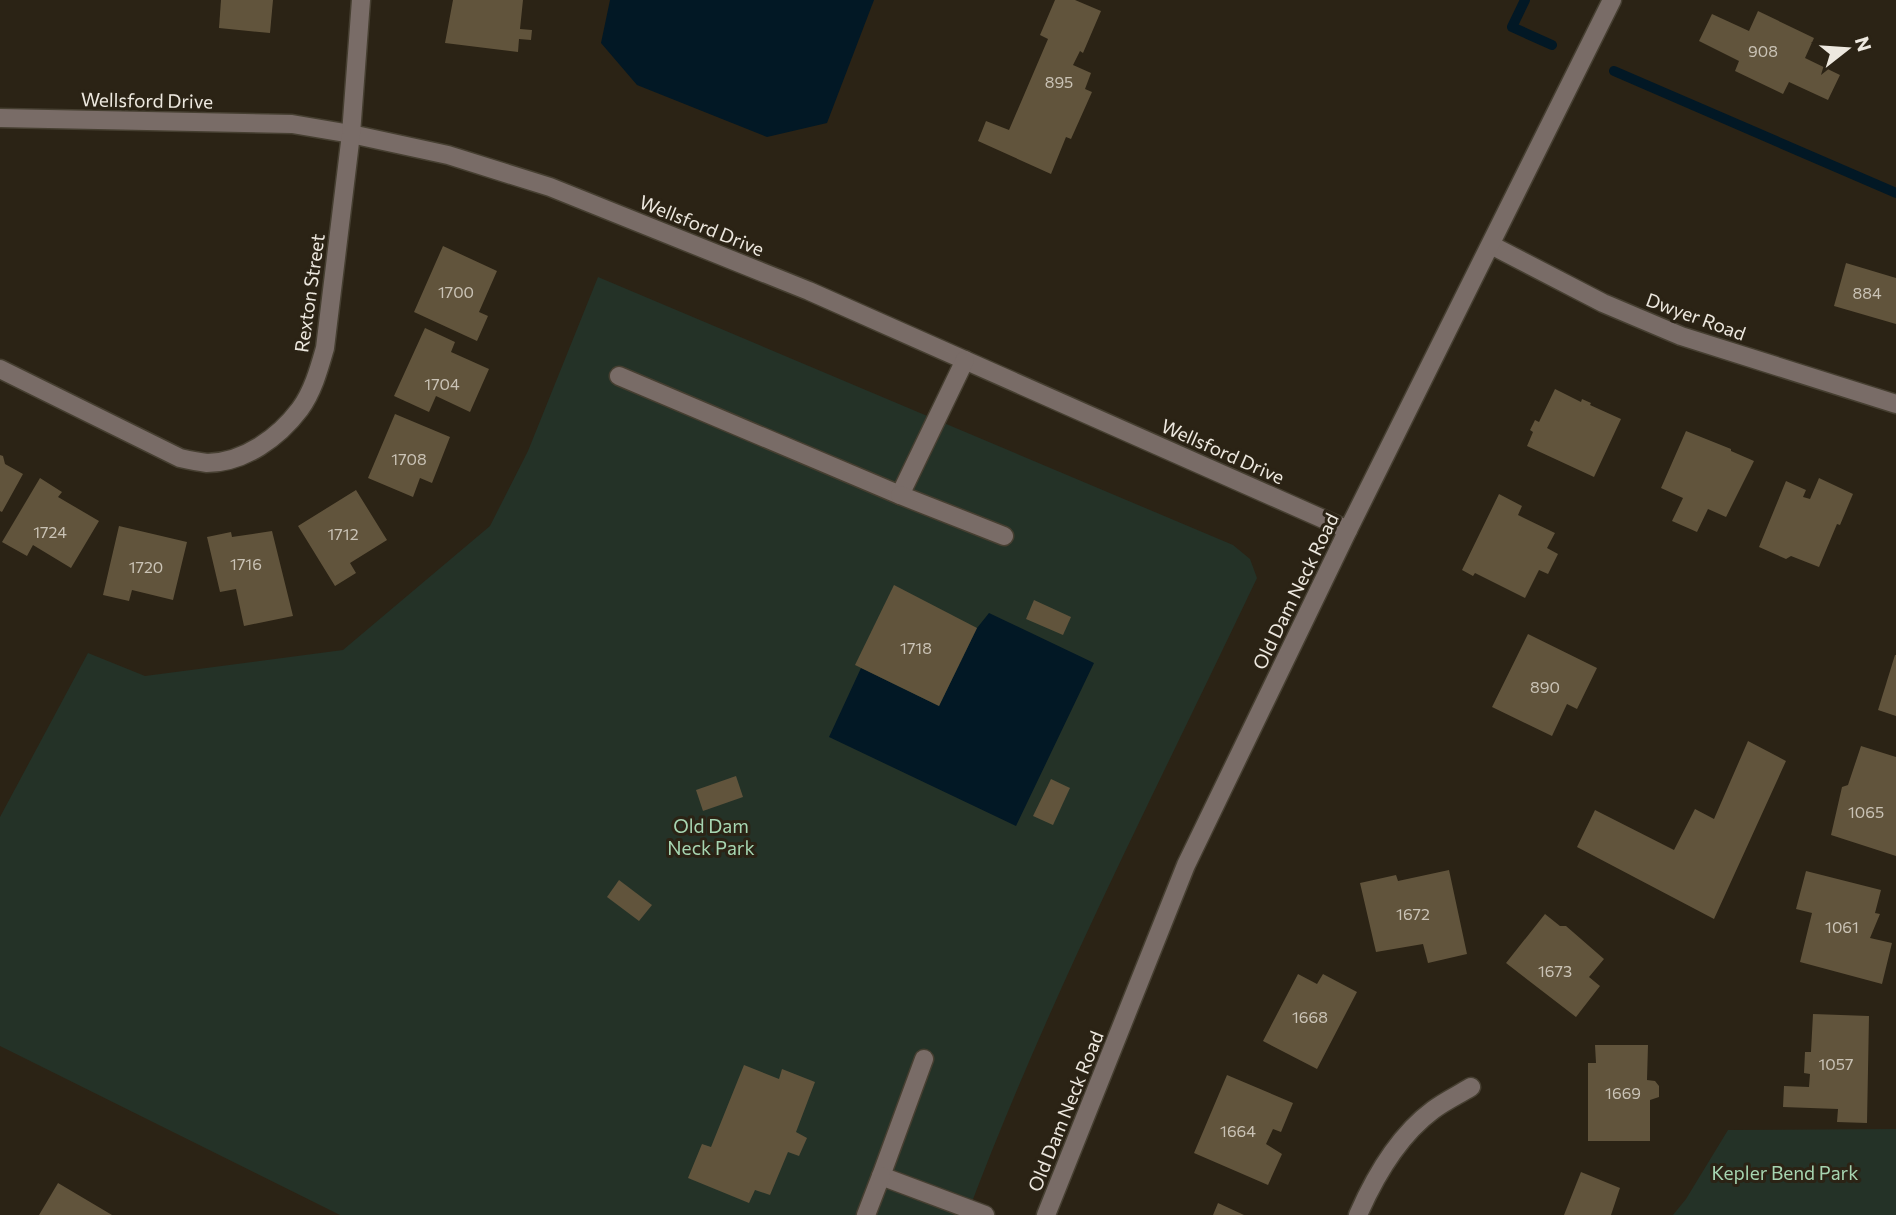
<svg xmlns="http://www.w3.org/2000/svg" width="1896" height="1215" viewBox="0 0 1896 1215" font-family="Commissioner,sans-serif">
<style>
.green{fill:#243227}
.water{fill:#021825}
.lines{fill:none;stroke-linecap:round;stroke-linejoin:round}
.stream{stroke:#021825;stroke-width:10}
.building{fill:#61543c}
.minor-casing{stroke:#463f31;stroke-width:21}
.minor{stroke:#796c67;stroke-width:18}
.labels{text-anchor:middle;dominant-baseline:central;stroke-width:6;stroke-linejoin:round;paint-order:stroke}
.number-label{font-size:16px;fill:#cac3b6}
.street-label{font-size:19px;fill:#ede8df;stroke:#2b2315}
.park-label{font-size:19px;fill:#a6d5b1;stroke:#2b2315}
</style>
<rect width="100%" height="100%" fill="#2b2315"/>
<g class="green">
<path d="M 598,277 L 1233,545 L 1250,559 L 1257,578 C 1157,789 1049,996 967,1215 L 340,1215 L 0,1046 L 0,817 L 88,653 L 145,676 L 343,650 L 490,526 L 528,451 Z"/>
<path d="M 1896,1129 L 1896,1215 L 1673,1215 L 1686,1199 L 1728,1130 Z"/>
</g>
<g class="water">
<path d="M 610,0 L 874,0 L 827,123 L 767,137 L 637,85 L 601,43 Z"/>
<path d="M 989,613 L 1094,663 L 1016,826 L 829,737 L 861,668 L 939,706 L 977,628 Z"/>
</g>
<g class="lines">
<g class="stream">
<path d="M 1525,0 L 1512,27 L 1552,45"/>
<path d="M 1614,71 L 1896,193"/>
</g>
</g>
<g class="building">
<path d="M 221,0 L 273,0 L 270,33 L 219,28 Z"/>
<path d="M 453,0 L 523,0 L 520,29 L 532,30 L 531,40 L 519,39 L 518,52 L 445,43 Z"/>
<path d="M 1055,0 L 1075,0 L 1101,11 L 1083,53 L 1080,51 L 1073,65 L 1091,73 L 1085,89 L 1092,92 L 1071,139 L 1066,137 L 1051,174 L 978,141 L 986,121 L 1009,130 L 1048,39 L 1040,35 Z"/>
<path d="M 1758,11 L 1814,38 L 1805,58 L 1840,75 L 1828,100 L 1789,82 L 1783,94 L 1735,71 L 1739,61 L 1699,41 L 1712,14 L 1749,31 Z"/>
<path d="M 443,246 L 497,271 L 479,312 L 488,316 L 477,341 L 414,312 Z"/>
<path d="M 1846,263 L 1896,278 L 1896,324 L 1834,306 Z"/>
<path d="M 425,328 L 455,342 L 451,352 L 489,369 L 470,412 L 436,396 L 429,412 L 394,396 Z"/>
<path d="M 1555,389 L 1581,402 L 1582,399 L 1591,403 L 1590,405 L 1621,419 L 1594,477 L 1527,446 L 1533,432 L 1530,430 L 1535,420 L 1539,422 Z"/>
<path d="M 395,414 L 450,437 L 432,483 L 420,478 L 413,497 L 368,478 Z"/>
<path d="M 1686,431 L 1731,449 L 1731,451 L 1754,461 L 1726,517 L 1708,509 L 1697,532 L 1672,521 L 1683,498 L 1661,488 Z"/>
<path d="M 0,455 L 3,456 L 5,464 L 23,474 L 2,512 L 0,511 Z"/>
<path d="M 40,478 L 62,492 L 58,497 L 99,521 L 71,568 L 33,545 L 27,556 L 2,542 Z"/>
<path d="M 1819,478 L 1853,494 L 1840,525 L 1837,524 L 1819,567 L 1791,556 L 1786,559 L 1759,547 L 1786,481 L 1806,490 L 1803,497 L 1810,499 Z"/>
<path d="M 356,490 L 387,540 L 350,563 L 356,573 L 335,586 L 298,526 Z"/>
<path d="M 1499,494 L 1522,506 L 1518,515 L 1555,533 L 1547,548 L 1558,554 L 1548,574 L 1539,570 L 1525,598 L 1475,573 L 1473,576 L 1462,570 Z"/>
<path d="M 119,526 L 187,542 L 173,600 L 132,590 L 129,601 L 103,595 Z"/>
<path d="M 272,531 L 293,616 L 244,626 L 236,589 L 220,592 L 207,537 L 231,532 L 232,537 Z"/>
<path d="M 894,585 L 977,628 L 939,706 L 855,665 Z"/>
<path d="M 1034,600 L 1071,617 L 1063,635 L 1026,619 Z"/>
<path d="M 1528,634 L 1597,668 L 1577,709 L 1567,704 L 1552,736 L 1492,707 Z"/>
<path d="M 1895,655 L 1896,655 L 1896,716 L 1878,710 Z"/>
<path d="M 1748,741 L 1786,761 L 1714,919 L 1577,847 L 1595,810 L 1674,850 L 1695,809 L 1714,819 Z"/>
<path d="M 1861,746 L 1896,757 L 1896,856 L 1831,835 L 1842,787 L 1848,785 Z"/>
<path d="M 736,776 L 743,797 L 703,811 L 696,790 Z"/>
<path d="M 1051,779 L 1070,788 L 1053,825 L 1033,816 Z"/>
<path d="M 1449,870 L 1467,954 L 1428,963 L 1423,944 L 1376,952 L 1360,883 L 1396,875 L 1398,881 Z"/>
<path d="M 1806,871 L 1881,890 L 1875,913 L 1880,914 L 1870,938 L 1892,943 L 1882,984 L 1800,962 L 1812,913 L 1796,909 Z"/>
<path d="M 619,880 L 652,905 L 639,921 L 607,897 Z"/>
<path d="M 1545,914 L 1560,926 L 1566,926 L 1604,959 L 1589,977 L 1600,986 L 1576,1017 L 1506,963 Z"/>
<path d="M 1298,974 L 1317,984 L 1323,974 L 1357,992 L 1317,1069 L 1263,1041 Z"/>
<path d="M 1813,1014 L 1869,1016 L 1867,1123 L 1837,1122 L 1838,1109 L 1783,1107 L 1784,1086 L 1809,1087 L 1810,1074 L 1804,1073 L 1805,1052 L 1811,1052 Z"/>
<path d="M 1595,1045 L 1648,1045 L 1647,1080 L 1655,1081 L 1659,1086 L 1659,1097 L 1650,1100 L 1650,1141 L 1588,1141 L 1588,1063 L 1596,1063 Z"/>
<path d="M 744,1065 L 779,1079 L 782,1069 L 815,1082 L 796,1132 L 807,1138 L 799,1156 L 788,1152 L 770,1195 L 755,1190 L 749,1203 L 688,1178 L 702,1144 L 711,1147 Z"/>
<path d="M 1227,1075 L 1293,1103 L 1281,1132 L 1273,1129 L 1266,1144 L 1282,1154 L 1268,1185 L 1194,1153 Z"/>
<path d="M 1581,1172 L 1620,1188 L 1611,1215 L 1564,1215 Z"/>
<path d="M 58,1183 L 112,1215 L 39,1215 Z"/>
<path d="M 1218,1203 L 1244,1215 L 1213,1215 Z"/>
</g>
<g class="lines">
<g class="minor-casing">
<g id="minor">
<path d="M 0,118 L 292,124 L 351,134 L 448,155 L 550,187 L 809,291 L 1348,530"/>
<path d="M 1491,245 L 1603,303 L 1681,336 L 1896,404"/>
<path d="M 0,369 L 180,458 C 189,460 199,462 207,463 C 244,463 279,437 300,409 C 313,391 319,369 325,348 L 351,134 L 361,0"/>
<path d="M 619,376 L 900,495 L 965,360"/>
<path d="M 900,495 L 1004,536"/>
<path d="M 924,1059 L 881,1176 L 985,1215"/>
<path d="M 866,1215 L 881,1176"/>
<path d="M 1046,1215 L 1186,865 L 1348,530 L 1612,0"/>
<path d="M 1358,1215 C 1375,1176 1398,1136 1433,1110 C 1445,1101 1458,1095 1471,1087"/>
</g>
</g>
<use href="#minor" class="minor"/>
</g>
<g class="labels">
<g class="number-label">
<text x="1763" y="50">908</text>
<text x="1059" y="81">895</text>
<text x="456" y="291">1700</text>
<text x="1867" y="292">884</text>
<text x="442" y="383">1704</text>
<text x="409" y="458">1708</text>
<text x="50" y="531">1724</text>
<text x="343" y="533">1712</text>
<text x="246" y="563">1716</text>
<text x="146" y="566">1720</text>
<text x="916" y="647">1718</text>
<text x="1545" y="686">890</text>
<text x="1866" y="811">1065</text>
<text x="1413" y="913">1672</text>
<text x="1842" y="926">1061</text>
<text x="1555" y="970">1673</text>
<text x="1310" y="1016">1668</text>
<text x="1836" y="1063">1057</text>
<text x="1623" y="1092">1669</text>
<text x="1238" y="1130">1664</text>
</g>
<g class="street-label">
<text transform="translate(147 100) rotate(1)">Wellsford Drive</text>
<text transform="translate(702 225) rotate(22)">Wellsford Drive</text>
<text transform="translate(309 293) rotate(-82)">Rexton Street</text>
<text transform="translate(1696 316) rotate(20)">Dwyer Road</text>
<text transform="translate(1223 451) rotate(24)">Wellsford Drive</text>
<text transform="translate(1295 591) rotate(-64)">Old Dam Neck Road</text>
<text transform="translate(1065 1111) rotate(-68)">Old Dam Neck Road</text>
</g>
<g class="park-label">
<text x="711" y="825">Old Dam<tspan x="711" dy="22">Neck Park</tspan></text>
<text x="1785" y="1172">Kepler Bend Park</text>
</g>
</g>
<g transform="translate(1847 49) rotate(73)" stroke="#2b2315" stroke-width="5" paint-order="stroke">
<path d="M0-5L12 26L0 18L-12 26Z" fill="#ede8df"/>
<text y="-10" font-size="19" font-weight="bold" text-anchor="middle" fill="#ede8df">N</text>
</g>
</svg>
